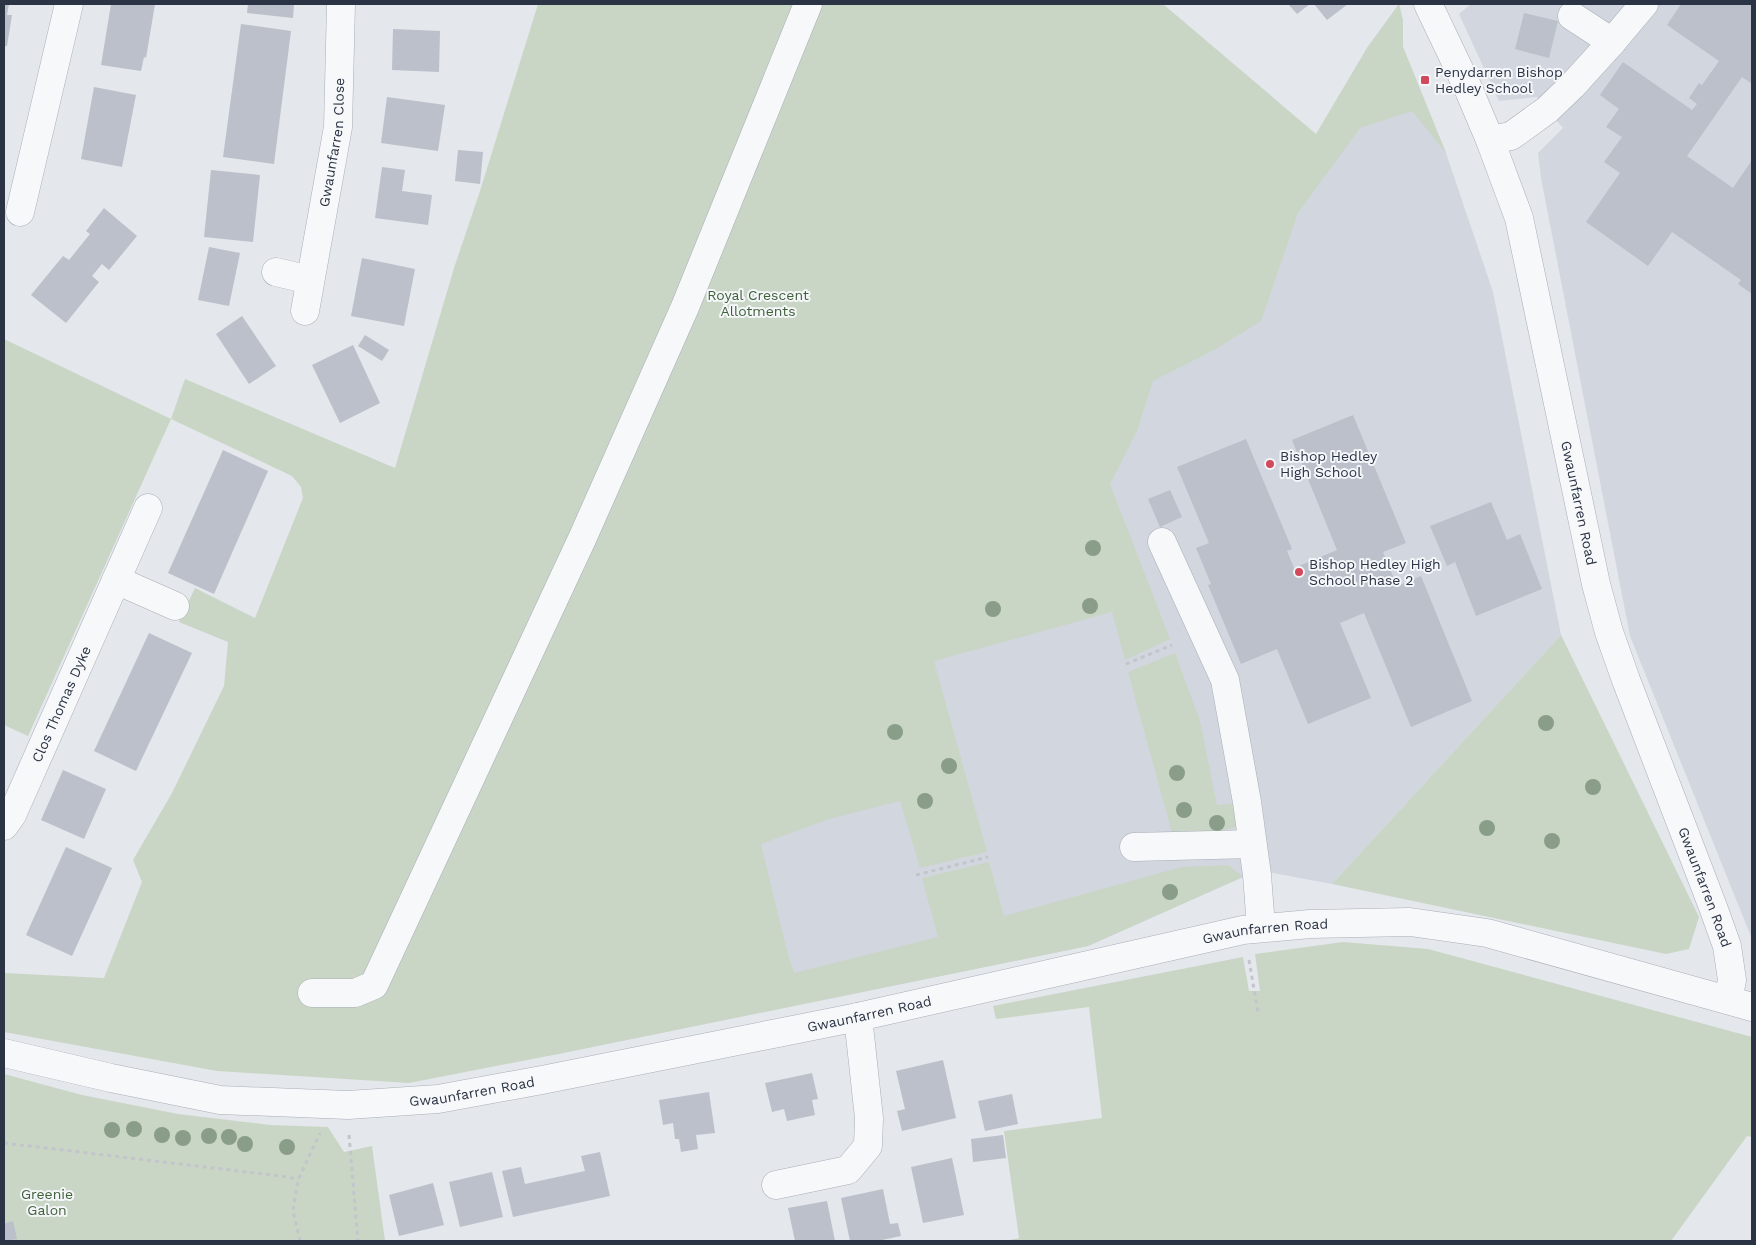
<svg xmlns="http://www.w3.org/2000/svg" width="1756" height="1245" viewBox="0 0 1756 1245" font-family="'Work Sans',sans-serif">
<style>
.built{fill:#d2d6de}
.green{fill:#c9d6c5}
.building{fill:#bbc0ca}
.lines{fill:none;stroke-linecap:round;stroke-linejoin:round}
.minor-casing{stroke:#a9aeb7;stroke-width:29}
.path{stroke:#c2c5cb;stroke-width:3;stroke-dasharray:4 4;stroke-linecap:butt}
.minor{stroke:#f7f8fa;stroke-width:28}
.tree{fill:#899d89}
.poi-dot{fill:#d1495b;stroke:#f4f6f9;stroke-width:2}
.labels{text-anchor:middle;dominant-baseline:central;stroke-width:4;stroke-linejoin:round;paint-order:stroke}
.poi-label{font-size:14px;fill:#2b3445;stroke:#f4f6f9;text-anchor:start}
.street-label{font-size:14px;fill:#2b3445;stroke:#f4f6f9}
.park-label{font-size:14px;fill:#3f6138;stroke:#f4f6f9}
</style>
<rect width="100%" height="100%" fill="#e4e7ec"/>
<g class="built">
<path d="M 1399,4 L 1403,21 L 1403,47 L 1446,153 L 1493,292 L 1561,635 L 1332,884 L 1273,873 L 1243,877 L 1088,946 L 553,1055 L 833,689 L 1317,134 L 1367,48 Z"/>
<path d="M 1471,4 L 1752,4 L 1752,939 L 1630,636 L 1541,178 L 1538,153 L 1563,128 L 1537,97 L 1499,101 L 1459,14 Z"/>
</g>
<g class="green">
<path d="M 538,4 L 1163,4 L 1316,134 L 1367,48 L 1399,4 L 1403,21 L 1403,47 L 1446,153 L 1412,111 L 1360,128 L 1298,213 L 1261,321 L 1216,349 L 1153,381 L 1137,431 L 1110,484 L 1170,639 L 1125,660 L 1112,612 L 934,661 L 987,852 L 920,868 L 900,801 L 829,819 L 761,844 L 787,951 L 794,973 L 938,937 L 922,878 L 989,862 L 1004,916 L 1182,867 L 1228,865 L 1243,877 L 1088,946 L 553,1055 L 409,1083 L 217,1071 L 4,1032 L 4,973 L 104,978 L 142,882 L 133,860 L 172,793 L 224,686 L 228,642 L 179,622 L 195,588 L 255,618 L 303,498 L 301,487 L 292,476 L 171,419 L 28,736 L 4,725 L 4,339 L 171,419 L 185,379 L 395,468 L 454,268 L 480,191 Z"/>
<path d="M 1561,635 L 1699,917 L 1689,949 L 1666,954 L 1332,884 Z"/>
<path d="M 1175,653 L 1200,721 L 1217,805 L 1240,803 L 1242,816 L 1236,827 L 1208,834 L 1172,833 L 1128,672 Z"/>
<path d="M 1343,942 L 1428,949 L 1752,1037 L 1752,1137 L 1747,1136 L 1671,1241 L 1005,1241 L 1019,1238 L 1004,1131 L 1102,1118 L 1089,1007 L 996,1019 L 993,1006 L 1243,957 L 1249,991 L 1260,991 L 1255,954 Z"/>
<path d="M 4,1074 L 82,1095 L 178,1114 L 270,1125 L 328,1127 L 344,1152 L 372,1146 L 385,1241 L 4,1241 Z"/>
</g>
<g class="building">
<path d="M 4,4 L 9,4 L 7,15 L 12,15 L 7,46 L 4,46 Z"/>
<path d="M 111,4 L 155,4 L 146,58 L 144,57 L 141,71 L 101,65 Z"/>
<path d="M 248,4 L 294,4 L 293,18 L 247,13 Z"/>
<path d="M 1288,4 L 1310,4 L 1297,14 Z"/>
<path d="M 1314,4 L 1348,4 L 1327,20 Z"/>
<path d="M 1681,4 L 1752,4 L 1752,84 L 1742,77 L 1687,156 L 1733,188 L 1752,160 L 1752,294 L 1738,284 L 1741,280 L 1672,232 L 1648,266 L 1586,222 L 1620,173 L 1604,162 L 1622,137 L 1606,127 L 1619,109 L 1600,95 L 1623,62 L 1692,110 L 1697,104 L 1689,98 L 1699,83 L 1702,85 L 1719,61 L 1667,25 Z"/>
<path d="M 1524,13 L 1558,21 L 1549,58 L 1515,49 Z"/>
<path d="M 241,24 L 291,31 L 274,164 L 223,157 Z"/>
<path d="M 393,29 L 440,31 L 439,72 L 392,70 Z"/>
<path d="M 94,87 L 136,95 L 122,167 L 81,159 Z"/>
<path d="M 387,97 L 445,105 L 438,151 L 381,143 Z"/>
<path d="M 458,150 L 483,152 L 480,184 L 455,181 Z"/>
<path d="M 382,167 L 405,170 L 402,191 L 432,195 L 428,225 L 375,218 Z"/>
<path d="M 211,170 L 260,175 L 253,242 L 204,237 Z"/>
<path d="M 104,208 L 137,236 L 109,270 L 102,264 L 92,276 L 99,282 L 66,323 L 31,295 L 63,256 L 69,260 L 90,234 L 86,231 Z"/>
<path d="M 209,247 L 240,253 L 229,306 L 198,300 Z"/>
<path d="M 362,258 L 415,269 L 404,326 L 351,316 Z"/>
<path d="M 242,316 L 276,366 L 249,384 L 216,334 Z"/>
<path d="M 365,335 L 389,350 L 382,361 L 358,346 Z"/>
<path d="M 353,345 L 380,403 L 340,423 L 312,365 Z"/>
<path d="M 1353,415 L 1406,543 L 1383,552 L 1397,586 L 1421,576 L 1472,701 L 1411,727 L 1364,613 L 1340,623 L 1371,698 L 1308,724 L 1277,649 L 1241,664 L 1208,585 L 1211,584 L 1196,548 L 1209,543 L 1177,467 L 1246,439 L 1292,549 L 1287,551 L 1294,568 L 1337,550 L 1292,440 Z"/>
<path d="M 223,450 L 268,471 L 214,594 L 168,573 Z"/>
<path d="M 1170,490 L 1182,517 L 1160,527 L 1148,499 Z"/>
<path d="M 1491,502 L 1507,540 L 1520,534 L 1542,589 L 1476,616 L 1455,562 L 1447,566 L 1430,526 Z"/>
<path d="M 149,633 L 192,653 L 136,771 L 94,751 Z"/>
<path d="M 63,770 L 106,789 L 84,839 L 41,820 Z"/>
<path d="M 66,847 L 112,868 L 72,956 L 26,935 Z"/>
<path d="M 943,1060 L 956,1118 L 902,1131 L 897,1111 L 905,1109 L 896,1071 Z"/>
<path d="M 812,1073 L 818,1099 L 812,1100 L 815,1115 L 787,1121 L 784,1109 L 772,1112 L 765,1083 Z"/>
<path d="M 709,1092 L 715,1133 L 696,1135 L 698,1149 L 681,1152 L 679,1139 L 675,1139 L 673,1123 L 663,1125 L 659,1100 Z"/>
<path d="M 1012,1094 L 1018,1124 L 985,1131 L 978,1101 Z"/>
<path d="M 1003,1135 L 1006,1158 L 973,1162 L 971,1139 Z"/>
<path d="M 600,1152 L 610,1196 L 513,1217 L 502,1171 L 521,1167 L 525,1184 L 585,1171 L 581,1156 Z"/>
<path d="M 952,1158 L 964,1215 L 923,1223 L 911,1167 Z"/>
<path d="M 492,1172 L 503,1217 L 460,1227 L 449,1182 Z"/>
<path d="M 433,1183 L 444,1225 L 399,1236 L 389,1195 Z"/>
<path d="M 883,1189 L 890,1224 L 898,1223 L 901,1236 L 877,1241 L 850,1241 L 841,1198 Z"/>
<path d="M 827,1201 L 835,1241 L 795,1241 L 788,1208 Z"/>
<path d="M 13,1221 L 17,1239 L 4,1241 L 4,1224 Z"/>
</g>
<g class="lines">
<g class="minor-casing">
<g id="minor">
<path id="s1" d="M 1428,4 L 1468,88 L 1490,140 L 1519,218 L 1596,584 L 1609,632 L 1626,680 L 1713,907 L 1727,946 L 1732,980 L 1728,1000"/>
<path d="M 1572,16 L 1612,42"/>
<path d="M 1490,140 L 1511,136 L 1547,110 L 1572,86 L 1612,42 L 1644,4"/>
<path d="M 20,212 L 69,4"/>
<path d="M 276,272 L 310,280"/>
<path id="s2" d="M 305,311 L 338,127 L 341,4"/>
<path d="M 1162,542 L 1225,680 L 1247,802 L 1257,875 L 1261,927"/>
<path d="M 116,580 L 175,606"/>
<path id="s3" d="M 4,826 L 12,815 L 148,508"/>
<path d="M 1134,847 L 1252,844"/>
<path d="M 312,993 L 355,993 L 374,985 L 582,539 L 685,307 L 808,4"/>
<path id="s4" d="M 4,1053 L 111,1078 L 220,1100 L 348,1105 L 438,1099 L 542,1080 L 858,1017 L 1243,930 L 1310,924 L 1410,922 L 1487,933 L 1752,1007"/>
<path d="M 776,1185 L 848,1170 L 868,1146 L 869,1118 L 858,1017"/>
</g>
</g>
<g class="path">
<path d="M 1126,664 L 1172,645"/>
<path d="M 916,875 L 988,857"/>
<path d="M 1249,960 L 1258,1012"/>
<path d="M 349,1135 L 358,1241"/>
<path d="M 4,1143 L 289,1177 L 298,1180"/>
<path d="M 300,1241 L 293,1210 L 298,1180 L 320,1133"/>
</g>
<use href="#minor" class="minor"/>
</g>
<g class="tree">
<circle cx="1093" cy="548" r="8"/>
<circle cx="1090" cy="606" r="8"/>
<circle cx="993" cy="609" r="8"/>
<circle cx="1546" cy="723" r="8"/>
<circle cx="895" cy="732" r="8"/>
<circle cx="949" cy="766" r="8"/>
<circle cx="1177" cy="773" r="8"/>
<circle cx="1593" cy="787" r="8"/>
<circle cx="925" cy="801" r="8"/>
<circle cx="1184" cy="810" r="8"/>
<circle cx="1217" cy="823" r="8"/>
<circle cx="1487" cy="828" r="8"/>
<circle cx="1552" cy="841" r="8"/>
<circle cx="1170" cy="892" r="8"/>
<circle cx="134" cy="1129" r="8"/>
<circle cx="112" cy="1130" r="8"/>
<circle cx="162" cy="1135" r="8"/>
<circle cx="209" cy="1136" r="8"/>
<circle cx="229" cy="1137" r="8"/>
<circle cx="183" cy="1138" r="8"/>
<circle cx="245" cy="1144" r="8"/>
<circle cx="287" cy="1147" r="8"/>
</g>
<g class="poi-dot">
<rect x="1420" y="75" width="10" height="10" rx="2.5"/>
<circle cx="1270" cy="464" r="5"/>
<circle cx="1299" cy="572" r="5"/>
</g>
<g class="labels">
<g class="poi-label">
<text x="1435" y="72">Penydarren Bishop<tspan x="1435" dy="16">Hedley School</tspan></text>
<text x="1280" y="456">Bishop Hedley<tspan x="1280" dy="16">High School</tspan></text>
<text x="1309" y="564">Bishop Hedley High<tspan x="1309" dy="16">School Phase 2</tspan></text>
</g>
<g class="street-label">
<text stroke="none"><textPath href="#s2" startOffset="171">Gwaunfarren Close</textPath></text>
<text stroke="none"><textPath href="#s1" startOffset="524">Gwaunfarren Road</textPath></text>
<text stroke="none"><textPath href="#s3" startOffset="135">Clos Thomas Dyke</textPath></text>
<text stroke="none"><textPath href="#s1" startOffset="929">Gwaunfarren Road</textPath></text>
<text stroke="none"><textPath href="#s4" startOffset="1284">Gwaunfarren Road</textPath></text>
<text stroke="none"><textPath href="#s4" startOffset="879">Gwaunfarren Road</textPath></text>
<text stroke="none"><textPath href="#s4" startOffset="474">Gwaunfarren Road</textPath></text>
</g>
<g class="park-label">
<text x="758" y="295">Royal Crescent<tspan x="758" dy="16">Allotments</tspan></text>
<text x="47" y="1194">Greenie<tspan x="47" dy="16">Galon</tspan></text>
</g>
</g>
<rect width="1756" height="1245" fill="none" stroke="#2b3445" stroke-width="10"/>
</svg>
